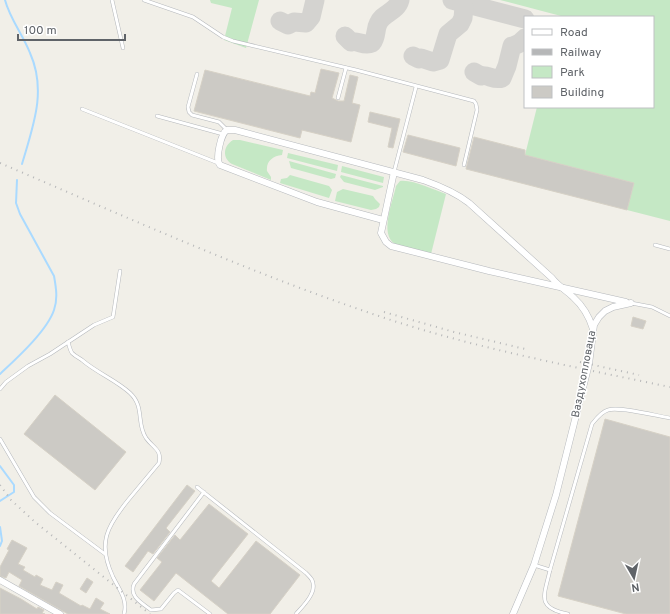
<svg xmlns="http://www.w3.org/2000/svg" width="670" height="614" viewBox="0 0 670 614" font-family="Overpass,sans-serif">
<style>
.green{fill:#c5e8c5}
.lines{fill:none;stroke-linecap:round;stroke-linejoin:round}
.stream{stroke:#aadaff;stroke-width:2}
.taxiway{stroke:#d4d3d0;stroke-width:19}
.building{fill:#cccac5;stroke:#d6d1c6}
.service-casing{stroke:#b5b8bc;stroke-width:4}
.minor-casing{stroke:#b5b8bc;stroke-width:7}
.service{stroke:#fff;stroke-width:3}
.minor{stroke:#fff;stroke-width:6}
.rail{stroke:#b6b7b8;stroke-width:2;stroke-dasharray:1 5;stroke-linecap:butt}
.labels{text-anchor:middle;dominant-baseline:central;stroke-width:3;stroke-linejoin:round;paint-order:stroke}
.street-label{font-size:11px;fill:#5f6368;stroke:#fff}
</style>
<rect width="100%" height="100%" fill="#f1efe8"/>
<g class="green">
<path d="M 210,0 L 259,0 L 246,48 L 224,40 L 232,8 L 211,3 Z"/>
<path d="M 500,0 L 670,0 L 670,221 L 627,210 L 634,183 L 525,155 L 537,107 L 653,107 L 653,17 L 561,17 L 561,16 Z"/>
<path d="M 233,140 L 240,140 L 283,150 L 282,155 C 273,156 266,161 267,171 L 271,177 L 271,180 L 232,164 C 222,158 223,146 233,140 Z"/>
<path d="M 288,153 L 338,165 L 337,171 L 287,158 Z"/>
<path d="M 289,161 L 336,174 L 335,178 L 331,179 L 291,168 Z"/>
<path d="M 342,166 L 380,176 L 384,177 L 383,183 L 341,172 Z"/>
<path d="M 290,175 L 329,186 L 332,190 L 329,198 L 280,183 L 281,179 L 287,178 Z"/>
<path d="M 341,175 L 383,186 L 383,187 L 375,190 L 344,182 L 340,177 Z"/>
<path d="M 400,181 C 412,179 434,190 446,194 L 431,254 C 421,251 404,249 395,244 C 379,234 393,201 396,186 Z"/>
<path d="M 343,189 L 373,196 L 375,199 L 380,204 L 379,207 L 376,209 L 371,210 L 335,201 L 337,192 Z"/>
</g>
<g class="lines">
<g class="stream">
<path d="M 5,0 C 10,19 23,35 30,53 C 47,91 33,126 22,164"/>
<path d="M 0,374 C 16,359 47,331 54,310 C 58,299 56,287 54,276 L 20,214 L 16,203 L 17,180"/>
<path d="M 0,466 L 14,485 L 14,492 L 0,501"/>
<path d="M 0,527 L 2,541 L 0,546"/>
</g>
<g class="taxiway">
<path d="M 452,0 L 525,19"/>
<path d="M 280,21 L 288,25 L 294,22 L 306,23 L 311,17 L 315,0"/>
<path d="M 345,36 L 351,42 C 358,40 364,47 372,43 C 377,37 375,30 378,24 C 382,13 397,12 400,0"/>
<path d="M 413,56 L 419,59 L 421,58 L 433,62 L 440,60 L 448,34 L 460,24 L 463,18 L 464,7 L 462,3"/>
<path d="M 474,72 L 481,76 C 488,74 494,81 502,78 L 507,66 L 512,46 C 518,45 521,43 525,38"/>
</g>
</g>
<g class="building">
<path d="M 321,69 L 339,73 L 332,98 L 338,101 L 344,101 L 350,75 L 358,77 L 352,103 L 360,105 L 351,142 L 302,130 L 300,138 L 194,111 L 205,70 L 310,96 L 311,92 L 315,93 Z"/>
<path d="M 370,112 L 400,119 L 393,148 L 388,147 L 392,128 L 368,122 Z"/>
<path d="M 408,135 L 460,148 L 456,166 L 403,152 Z"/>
<path d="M 474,137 L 525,150 L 525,155 L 634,183 L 627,210 L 466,169 Z"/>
<path d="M 633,317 L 646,321 L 643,329 L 631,326 Z"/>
<path d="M 55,395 L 126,452 L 95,490 L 24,434 Z"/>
<path d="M 605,419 L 670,437 L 670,614 L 626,614 L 558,596 Z"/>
<path d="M 187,485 L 195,491 L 166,528 L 170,532 L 153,554 L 148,551 L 133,572 L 125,566 Z"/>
<path d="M 209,504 L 248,534 L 211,581 L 219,588 L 256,541 L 300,575 L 270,614 L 228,614 L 176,573 L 154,601 L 140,590 L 162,562 L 157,558 L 175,535 L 180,540 Z"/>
<path d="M 12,540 L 27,548 L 18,564 L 25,567 L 23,570 L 35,577 L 36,575 L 43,579 L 40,585 L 52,590 L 56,582 L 63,585 L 59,593 L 81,606 L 82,605 L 90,609 L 96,598 L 104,603 L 100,609 L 110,614 L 68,614 L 19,586 L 22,580 L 9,572 L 6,578 L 0,576 L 0,567 L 9,550 L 7,549 Z"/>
<path d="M 87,578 L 93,582 L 86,593 L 80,589 Z"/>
<path d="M 0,588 L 21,599 L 37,609 L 38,607 L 44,610 L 42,613 L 45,614 L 0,614 Z"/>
</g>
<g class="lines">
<g class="service-casing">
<g id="service">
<path d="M 112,0 L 123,48"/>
<path d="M 144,0 L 193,17 L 223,37 L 233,41 L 356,70 L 474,101 L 476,104 L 477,110 L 464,165"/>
<path d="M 197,74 L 188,107 L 189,112 L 192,115 L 219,122 L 227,130"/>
<path d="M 338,98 L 346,68"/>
<path d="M 82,109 L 218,163"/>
<path d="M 157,116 L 223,134"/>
<path d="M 394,172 L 416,87"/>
<path d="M 655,245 L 670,249"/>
<path d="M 631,303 L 652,307 L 670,316"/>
<path d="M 68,342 C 69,345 70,350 72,353 C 75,356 79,358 82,360 C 97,373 116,380 130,393 C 145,407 136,423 146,438 C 153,448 162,449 159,463 C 149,475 139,487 129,499 C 107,526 97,543 113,577 C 119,589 128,600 124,614"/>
<path d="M 0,389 L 6,382 L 28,366 L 50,354 L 94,325 L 113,317 L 120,271"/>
<path d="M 0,439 L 34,497 L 50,513 L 105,554"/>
<path d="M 197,487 L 306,573 C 308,575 311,578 312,580 C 318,592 303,606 296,614"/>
<path d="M 204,492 L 134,584 C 129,597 142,603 151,610 L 161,609 L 174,593 L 178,590 L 210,614"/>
<path d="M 534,565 L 550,570 C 544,596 536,608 568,614"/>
<path d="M 550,570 L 592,424 C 596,419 601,412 608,410 C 619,406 657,416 670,418"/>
</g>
</g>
<g class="minor-casing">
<g id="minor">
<path d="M 394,172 L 381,233 L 386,242 L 391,246 L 489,271 L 626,302"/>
<path d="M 383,220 L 317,202 L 220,165 C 215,159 221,133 227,130 L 235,130 L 423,180 C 440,186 455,192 469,203 L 552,278 C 558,286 566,290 573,297 C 583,306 589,316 593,329"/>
<path d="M 0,580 L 60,614"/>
<path d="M 513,614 L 534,565 L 556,495 L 589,364 L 594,325 L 599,317 L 605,311 L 613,307 L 631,303"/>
</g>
</g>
<use href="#service" class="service"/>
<use href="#minor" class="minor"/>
<g class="rail">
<path d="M 0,163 C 131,219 261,278 397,322 C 485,350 579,368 670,387"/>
<path d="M 384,312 L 454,332 L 525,349"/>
<path d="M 580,362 L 639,375"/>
<path d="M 0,485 L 11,500 L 35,522 L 150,614"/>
</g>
</g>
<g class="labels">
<g class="street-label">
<text transform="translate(584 374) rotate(-79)">Ваздухопловаца</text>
</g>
</g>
<rect x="524" y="16" width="130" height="92" fill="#ffffff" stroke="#bfc1c3"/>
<rect x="532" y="29" width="20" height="6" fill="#ffffff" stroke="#bfc1c3"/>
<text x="560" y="36" font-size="12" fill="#5f6368">Road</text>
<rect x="532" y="49" width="20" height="6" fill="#b6b7b8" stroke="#bfc1c3"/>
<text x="560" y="56" font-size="12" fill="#5f6368">Railway</text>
<rect x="532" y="66" width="20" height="12" fill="#c5e8c5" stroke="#bfc1c3"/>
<text x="560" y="76" font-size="12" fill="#5f6368">Park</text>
<rect x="532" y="86" width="20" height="12" fill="#cccac5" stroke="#bfc1c3"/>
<text x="560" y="96" font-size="12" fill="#5f6368">Building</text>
<g transform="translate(634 578) rotate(171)" stroke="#ffffff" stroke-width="3" paint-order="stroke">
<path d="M0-3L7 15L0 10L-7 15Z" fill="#5f6368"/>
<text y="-6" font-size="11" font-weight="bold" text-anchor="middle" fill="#5f6368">N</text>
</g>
<path d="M18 34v6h107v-6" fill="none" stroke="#5f6368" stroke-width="2"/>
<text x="24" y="34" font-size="12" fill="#5f6368" stroke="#ffffff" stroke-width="3" paint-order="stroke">100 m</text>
</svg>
